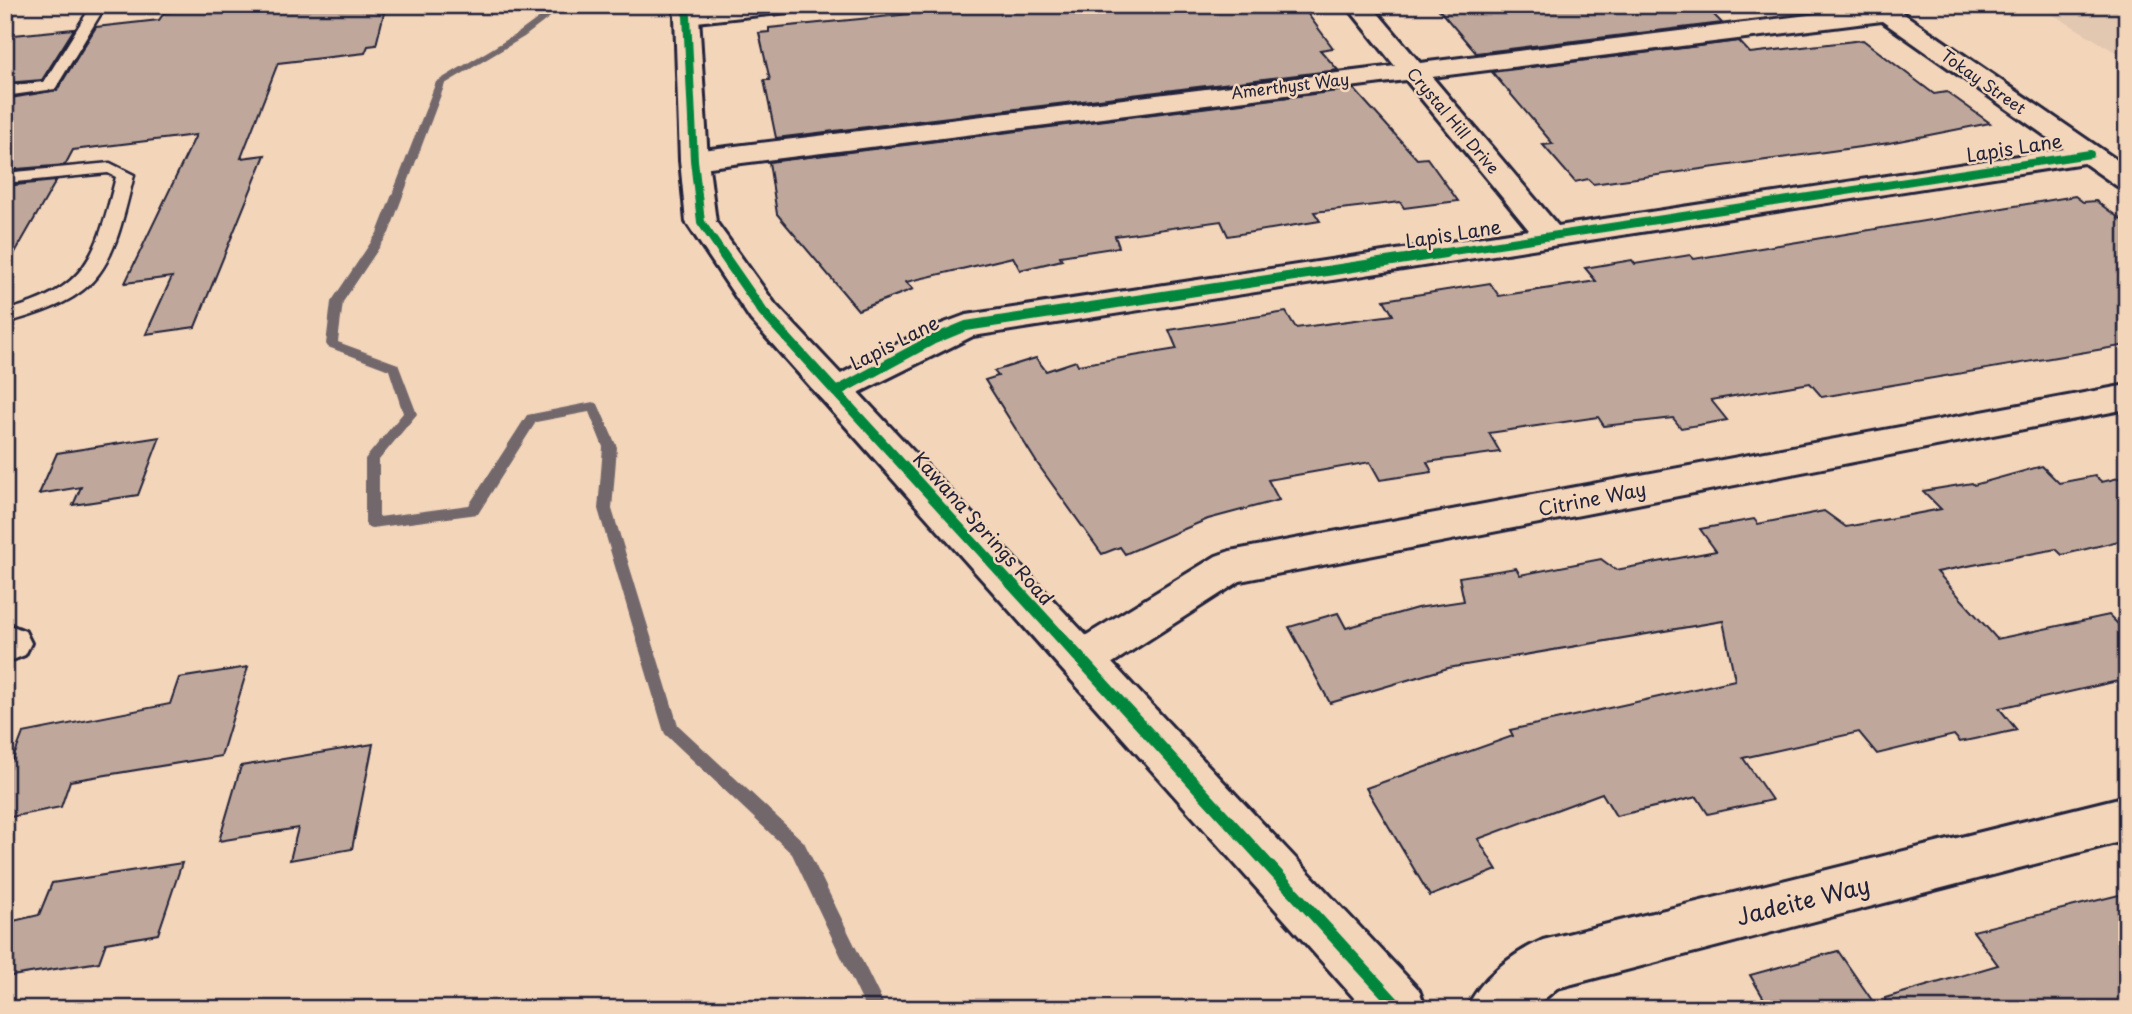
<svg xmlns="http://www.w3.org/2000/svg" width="2132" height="1014" viewBox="0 0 2132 1014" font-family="'Playpen Sans',sans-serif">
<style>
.built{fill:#e3c8b1}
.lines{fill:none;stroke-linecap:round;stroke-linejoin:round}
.stream{fill:#72676c;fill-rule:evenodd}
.building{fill:#bfa89b;stroke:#22223b;stroke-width:2}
.lane-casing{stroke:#22223b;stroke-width:5}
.street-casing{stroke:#22223b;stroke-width:6}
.secondary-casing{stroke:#22223b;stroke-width:6}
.lane{fill:#f3d5ba;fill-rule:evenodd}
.street{fill:#f3d5ba;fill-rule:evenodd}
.secondary{fill:#f3d5ba;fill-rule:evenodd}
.cycleway-far2-casing{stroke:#f3d5ba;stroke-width:11}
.cycleway-far1-casing{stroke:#f3d5ba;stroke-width:14}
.cycleway-casing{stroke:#f3d5ba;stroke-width:17}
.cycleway-far2{stroke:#00873e;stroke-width:8}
.cycleway-far1{stroke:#00873e;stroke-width:10}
.cycleway{stroke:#00873e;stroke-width:12}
.labels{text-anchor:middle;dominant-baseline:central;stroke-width:5;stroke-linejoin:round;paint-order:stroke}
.far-street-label{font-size:16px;fill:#22223b;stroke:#f3d5ba}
.street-label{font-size:19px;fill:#22223b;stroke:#f3d5ba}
.near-street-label{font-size:23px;fill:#22223b;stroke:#f3d5ba}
</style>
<rect width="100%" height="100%" fill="#f3d5ba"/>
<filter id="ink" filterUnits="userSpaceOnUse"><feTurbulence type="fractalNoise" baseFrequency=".0143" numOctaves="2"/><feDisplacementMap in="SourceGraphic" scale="14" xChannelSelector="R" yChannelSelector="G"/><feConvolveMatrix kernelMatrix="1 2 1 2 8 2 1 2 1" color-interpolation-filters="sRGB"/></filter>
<g filter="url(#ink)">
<path class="built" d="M 2037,5 L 2127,5 L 2127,59 Z"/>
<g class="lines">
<path class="stream" d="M 542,5 L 552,5 L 558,11 L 524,37 L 445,84 L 389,233 L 343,302 L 338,342 L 398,364 L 417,414 L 379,460 L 379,517 L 469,505 L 527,415 L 593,402 L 598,404 L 617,447 L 612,509 L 678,725 L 804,842 L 886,1009 L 866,1009 L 792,854 L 665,734 L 663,729 L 598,509 L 603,447 L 589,412 L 536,422 L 478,514 L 372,528 L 367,527 L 365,523 L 365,459 L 403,413 L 389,370 L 328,347 L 326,344 L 331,302 L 377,233 L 436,82 L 518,33 L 548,11 Z"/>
</g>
<g class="building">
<path d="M 240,5 L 386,5 L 376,45 L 368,46 L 365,53 L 278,63 L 241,158 L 265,155 L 195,327 L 146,334 L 172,277 L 125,283 L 196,135 L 73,150 L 65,165 L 5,170 L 5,99 L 57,90 L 96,27 L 159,20 L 164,13 Z"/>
<path d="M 950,5 L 1301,5 L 1333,48 L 1320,50 L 1338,70 L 776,138 L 764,80 L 770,80 L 759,33 L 769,32 L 769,28 L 952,10 Z"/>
<path d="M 1435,5 L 1704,5 L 1722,23 L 1476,53 Z"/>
<path d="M 74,29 L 42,80 L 5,83 L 5,47 L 14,35 Z"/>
<path d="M 1863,40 L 1934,94 L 1947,92 L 1990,123 L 1889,143 L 1593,184 L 1588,179 L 1575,182 L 1543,145 L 1553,144 L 1492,72 L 1739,41 L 1750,53 Z"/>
<path d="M 1354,89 L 1417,159 L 1427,158 L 1458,201 L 1404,208 L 1400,202 L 1314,212 L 1320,221 L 1228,236 L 1221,221 L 1115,236 L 1119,247 L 1060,256 L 1062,260 L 1020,270 L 1013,257 L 906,282 L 913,289 L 858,310 L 777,214 L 769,162 Z"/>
<path d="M 56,181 L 5,270 L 5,186 Z"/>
<path d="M 2075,196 L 2083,202 L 2096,201 L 2127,224 L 2127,345 L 1822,397 L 1810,383 L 1711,400 L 1727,420 L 1681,428 L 1673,418 L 1604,426 L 1598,417 L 1489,433 L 1500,452 L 1427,462 L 1432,472 L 1380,480 L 1370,462 L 1268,480 L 1279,500 L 1208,519 L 1125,554 L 1120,547 L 1102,554 L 1037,463 L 985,380 L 998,376 L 994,371 L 1036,358 L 1046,371 L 1076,361 L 1078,365 L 1177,349 L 1169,330 L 1286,312 L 1296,328 L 1393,315 L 1384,300 L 1490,283 L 1499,296 L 1596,281 L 1585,268 L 1632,260 L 1635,264 L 1690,255 L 1694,259 Z"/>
<path d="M 160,437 L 138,495 L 73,505 L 81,487 L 39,494 L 57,453 Z"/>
<path d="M 2042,466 L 2059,483 L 2095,476 L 2102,482 L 2127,476 L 2127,539 L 2062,555 L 2056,549 L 1937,572 L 1997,639 L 2109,615 L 2127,633 L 2127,679 L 1999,708 L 2017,730 L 1960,742 L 1954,735 L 1877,754 L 1859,732 L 1743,758 L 1772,800 L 1708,814 L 1697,797 L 1616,816 L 1602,793 L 1478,839 L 1497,870 L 1430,896 L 1366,788 L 1513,736 L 1510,730 L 1735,680 L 1723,621 L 1448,668 L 1330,703 L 1289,627 L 1338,613 L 1346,628 L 1417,608 L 1464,601 L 1459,577 L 1516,568 L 1520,575 L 1601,559 L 1616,570 L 1716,551 L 1700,529 L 1754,519 L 1758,524 L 1824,511 L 1846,527 L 1941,509 L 1923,491 L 1972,483 L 1974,485 Z"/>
<path d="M 248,667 L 221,756 L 70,781 L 61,807 L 5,818 L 5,761 L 13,759 L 23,733 L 170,704 L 179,678 Z"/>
<path d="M 373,744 L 352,849 L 290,860 L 298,828 L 219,841 L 241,766 Z"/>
<path d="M 182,863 L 158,934 L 106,943 L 99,962 L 5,977 L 5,923 L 39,915 L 52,883 Z"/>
<path d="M 2127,893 L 2127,1009 L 1886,1009 L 1885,998 L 1998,965 L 1973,931 Z"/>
<path d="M 1838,951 L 1878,1009 L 1770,1009 L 1750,975 Z"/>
</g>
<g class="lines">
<g class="lane-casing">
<g id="lane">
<path d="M 92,5 L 106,5 L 55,89 L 5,96 L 5,86 L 44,82 Z"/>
<path d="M 110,163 L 134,175 C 111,270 104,297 5,323 L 5,311 C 89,289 96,255 116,177 L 108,173 L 5,183 L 5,173 Z"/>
</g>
</g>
<g class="street-casing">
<g id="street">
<path d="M 719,5 L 801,5 L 798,10 L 789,12 L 687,23 L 678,21 L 675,16 L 678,11 Z"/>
<path d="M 1346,5 L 1371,5 L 1420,63 L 1865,8 L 1863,5 L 1891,5 L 2127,167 L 2127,189 L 2117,186 L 2084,163 L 973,336 L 836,404 L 824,401 L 818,392 L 824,383 L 920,332 L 966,315 L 1529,230 L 1406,80 L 694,169 L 684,166 L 680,160 L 684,154 L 694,151 L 1395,66 ZM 1882,21 L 2064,149 L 1558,226 L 1432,77 Z"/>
<path d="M 2127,385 L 2127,409 L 1240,581 L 1097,673 L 1082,678 L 1067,673 L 1061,660 L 1067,647 L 1216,556 L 1230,551 Z"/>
<path d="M 10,625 L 25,631 L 31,643 L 25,655 L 5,663 L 5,627 Z"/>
<path d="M 2127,796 L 2127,840 L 1557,988 L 1533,1009 L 1467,1009 C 1479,979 1513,953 1543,940 Z"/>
</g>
</g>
<g class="secondary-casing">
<path id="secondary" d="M 671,5 L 695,5 L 699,16 L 708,160 L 716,222 L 775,304 L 1419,990 L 1426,1009 L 1364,1009 L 751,320 L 686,222 L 680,160 L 675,16 Z"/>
</g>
<use href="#lane" class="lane"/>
<use href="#street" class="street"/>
<use href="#secondary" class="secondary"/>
<g class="cycleway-far2-casing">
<g id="cycleway-far2">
<path d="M 683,5 L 687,16 L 694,160 L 701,222 L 723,254"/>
<path d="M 1433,254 L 2090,154"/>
</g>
</g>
<g class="cycleway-far1-casing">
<g id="cycleway-far1">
<path d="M 722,253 L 763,312 L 1012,585"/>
<path d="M 836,392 L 932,340 L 966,326 L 1445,253"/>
</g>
</g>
<g class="cycleway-casing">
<path id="cycleway" d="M 1011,583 L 1400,1009"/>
</g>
<use href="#cycleway-far2" class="cycleway-far2"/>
<use href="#cycleway-far1" class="cycleway-far1"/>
<use href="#cycleway" class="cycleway"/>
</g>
</g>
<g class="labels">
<g class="far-street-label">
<text transform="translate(1984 81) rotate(35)">Tokay Street</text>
<text transform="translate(1290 85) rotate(-7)">Amerthyst Way</text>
<text transform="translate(1454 120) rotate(50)">Crystal Hill Drive</text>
</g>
<g class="street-label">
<text transform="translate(2014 147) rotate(-9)">Lapis Lane</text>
<text transform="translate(1453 233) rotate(-9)">Lapis Lane</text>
<text transform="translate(894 342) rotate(-27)">Lapis Lane</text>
<text transform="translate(1592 498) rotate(-11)">Citrine Way</text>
<text transform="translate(984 528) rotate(48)">Kawana Springs Road</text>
</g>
<g class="near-street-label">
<text transform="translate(1803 900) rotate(-14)">Jadeite Way</text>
</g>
</g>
<rect width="2132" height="1014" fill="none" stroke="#f3d5ba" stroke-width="28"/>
<rect x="14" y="14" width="2104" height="986" fill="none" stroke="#22223b" stroke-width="2.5" filter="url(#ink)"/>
</svg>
